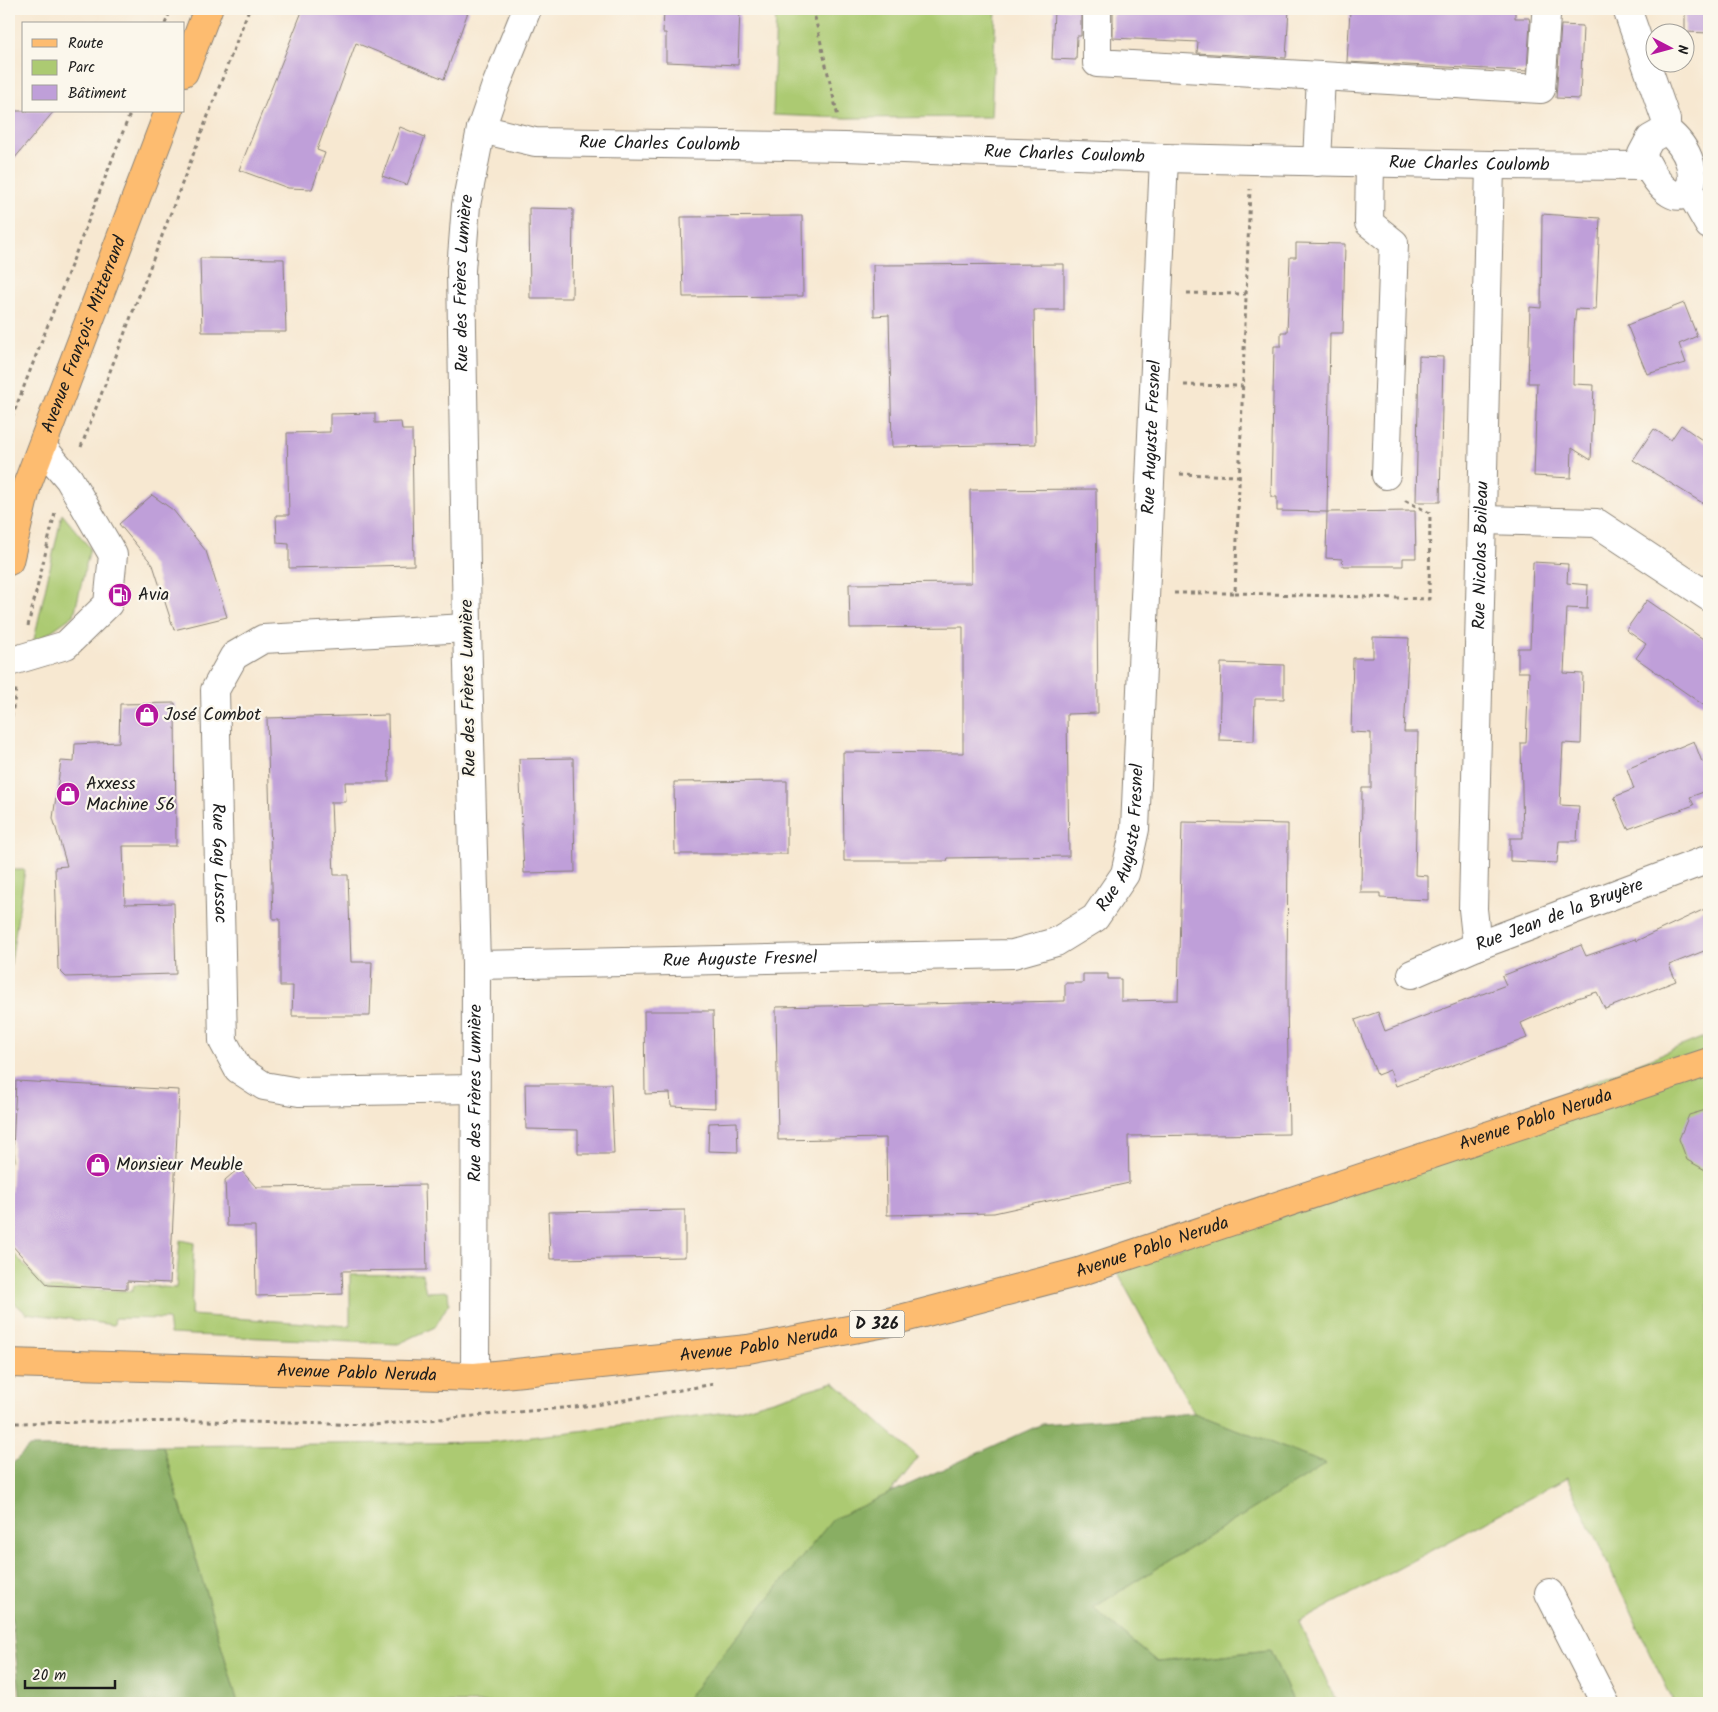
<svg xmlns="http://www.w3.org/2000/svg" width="1718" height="1712" viewBox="0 0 1718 1712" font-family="Kalam,sans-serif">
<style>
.green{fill:#acca72;stroke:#647347}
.forest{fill:#89ae64;stroke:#526540}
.building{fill:#bf9fd9}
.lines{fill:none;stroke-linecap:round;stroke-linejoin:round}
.minor-casing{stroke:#8a8276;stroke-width:30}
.major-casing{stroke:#8a8276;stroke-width:30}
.path{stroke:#8a8276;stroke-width:3;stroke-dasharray:4 4;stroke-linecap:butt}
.minor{stroke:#fff;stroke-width:28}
.major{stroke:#fdbc70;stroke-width:28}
.labels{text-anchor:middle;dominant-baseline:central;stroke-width:4.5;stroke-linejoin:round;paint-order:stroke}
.shield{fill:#fbf7ec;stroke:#5f5e5a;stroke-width:1}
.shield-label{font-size:16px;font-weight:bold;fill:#1c1c1c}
.street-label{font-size:18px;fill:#1c1c1c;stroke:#fbf7ec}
.poi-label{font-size:18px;fill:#1c1c1c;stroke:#fbf7ec;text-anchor:start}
</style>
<rect width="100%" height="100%" fill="#fbf7ec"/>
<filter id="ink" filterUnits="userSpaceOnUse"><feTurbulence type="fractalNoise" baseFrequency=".02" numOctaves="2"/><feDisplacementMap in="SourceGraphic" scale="10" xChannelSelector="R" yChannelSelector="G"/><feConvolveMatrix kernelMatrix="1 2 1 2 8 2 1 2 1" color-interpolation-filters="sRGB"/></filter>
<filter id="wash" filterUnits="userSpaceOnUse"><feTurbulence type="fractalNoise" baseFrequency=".0096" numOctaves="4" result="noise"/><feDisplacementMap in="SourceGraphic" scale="20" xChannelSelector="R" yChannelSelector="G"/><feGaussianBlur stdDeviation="1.12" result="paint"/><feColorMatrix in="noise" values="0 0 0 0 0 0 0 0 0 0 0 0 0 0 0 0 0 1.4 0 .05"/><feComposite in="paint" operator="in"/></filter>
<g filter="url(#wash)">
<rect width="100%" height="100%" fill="#f7e8d1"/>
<g class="green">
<path d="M 776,9 L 996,9 L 991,117 L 846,118 L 773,115 Z"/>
<path d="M 62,514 L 90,548 L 74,615 L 33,644 Z"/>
<path d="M 9,870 L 25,870 L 9,975 Z"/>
<path d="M 1709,1035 L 1709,1703 L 1674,1703 L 1567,1478 L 1299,1622 L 1337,1703 L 1294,1703 L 1270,1650 L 1157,1662 L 1093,1608 L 1325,1464 L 1194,1413 L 1117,1272 Z"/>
<path d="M 9,1076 L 14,1080 L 9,1162 Z"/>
<path d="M 180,1240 L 194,1243 L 191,1315 L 350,1326 L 350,1275 L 422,1274 L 426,1292 L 448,1291 L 449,1303 L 435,1327 L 398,1344 L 170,1334 L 168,1319 L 115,1318 L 114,1325 L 26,1313 L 9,1298 L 9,1248 L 46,1288 L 132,1291 L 134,1285 L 176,1288 Z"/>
<path d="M 834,1382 L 918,1458 L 723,1703 L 238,1703 L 163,1446 L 492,1442 L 736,1411 Z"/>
</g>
<g class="forest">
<path d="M 1194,1413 L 1326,1464 L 1093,1608 L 1157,1662 L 1270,1650 L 1294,1703 L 683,1703 L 833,1519 L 1042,1424 Z"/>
<path d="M 163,1446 L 238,1703 L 21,1703 L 9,1595 L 9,1467 L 29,1447 Z"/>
</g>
<g id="blocks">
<g class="building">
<path d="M 303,9 L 469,9 L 444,79 L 356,43 L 317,150 L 325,153 L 312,189 L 288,188 L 239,170 Z"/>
<path d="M 664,9 L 740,9 L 738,65 L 666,62 L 666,33 L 663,33 Z"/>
<path d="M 1054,9 L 1081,9 L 1081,36 L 1077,36 L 1076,60 L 1052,59 Z"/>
<path d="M 1113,9 L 1289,9 L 1286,58 L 1197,53 L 1198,42 L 1113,38 Z"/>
<path d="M 1363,9 L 1515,11 L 1515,18 L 1529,18 L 1530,23 L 1527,71 L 1347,62 L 1350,10 L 1363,11 Z"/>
<path d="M 1685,9 L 1709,9 L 1709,33 L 1685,32 Z"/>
<path d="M 1561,25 L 1583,26 L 1580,99 L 1556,98 Z"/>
<path d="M 9,111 L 54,111 L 9,165 Z"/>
<path d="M 400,127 L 425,137 L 407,185 L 382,176 Z"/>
<path d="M 529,208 L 573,209 L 572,298 L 530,298 Z"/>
<path d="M 1542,214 L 1600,218 L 1596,310 L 1576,309 L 1574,328 L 1573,384 L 1594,385 L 1591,460 L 1572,448 L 1571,478 L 1534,476 L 1537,383 L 1528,383 L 1530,307 L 1541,308 Z"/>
<path d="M 802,216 L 803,296 L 683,297 L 681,217 Z"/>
<path d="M 1296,243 L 1345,244 L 1343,333 L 1330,333 L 1327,512 L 1415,511 L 1416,558 L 1403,558 L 1403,566 L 1343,566 L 1342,559 L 1326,558 L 1327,512 L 1277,511 L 1277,497 L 1271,497 L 1274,346 L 1281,346 L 1281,332 L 1287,332 L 1290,257 L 1296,257 Z"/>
<path d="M 200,258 L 284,259 L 286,332 L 202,332 Z"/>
<path d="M 1064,264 L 1064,310 L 1034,310 L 1036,444 L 892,447 L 889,315 L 874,316 L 873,265 Z"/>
<path d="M 1684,303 L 1697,336 L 1679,344 L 1686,363 L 1647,374 L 1627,325 Z"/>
<path d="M 1419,356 L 1443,357 L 1440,502 L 1416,502 Z"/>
<path d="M 375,413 L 375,423 L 401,422 L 402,430 L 412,430 L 414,565 L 289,568 L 289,544 L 277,543 L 276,515 L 289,515 L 287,433 L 330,432 L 330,414 Z"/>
<path d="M 1681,425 L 1709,445 L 1709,507 L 1633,460 L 1654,429 L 1671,440 Z"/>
<path d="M 1096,489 L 1098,713 L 1067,714 L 1069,856 L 948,858 L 947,861 L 844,861 L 843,752 L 963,753 L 963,627 L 850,628 L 849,584 L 971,583 L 970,490 Z"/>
<path d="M 152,495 L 173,510 L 206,551 L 227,617 L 174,630 L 153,565 L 119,524 Z"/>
<path d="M 1533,562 L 1568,564 L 1567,583 L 1588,585 L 1587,609 L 1567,608 L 1564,673 L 1583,674 L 1581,744 L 1563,743 L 1560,805 L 1579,806 L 1577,841 L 1559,841 L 1557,863 L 1510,861 L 1510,838 L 1523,838 L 1521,743 L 1526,743 L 1529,672 L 1518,672 L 1518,648 L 1530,648 Z"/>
<path d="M 1647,600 L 1709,643 L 1709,709 L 1636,658 L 1646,644 L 1626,630 Z"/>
<path d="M 1373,637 L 1409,638 L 1404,732 L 1418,732 L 1415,875 L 1428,876 L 1428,900 L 1380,898 L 1380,893 L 1361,893 L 1362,788 L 1371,788 L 1371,733 L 1351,732 L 1353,658 L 1373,658 Z"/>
<path d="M 1221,663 L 1284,665 L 1284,699 L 1255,699 L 1254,741 L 1219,740 Z"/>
<path d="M 175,703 L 176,846 L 123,846 L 125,904 L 174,903 L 176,974 L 66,977 L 58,969 L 55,867 L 67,866 L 53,818 L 61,761 L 74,762 L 75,744 L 119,742 L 120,704 Z"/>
<path d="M 388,715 L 389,782 L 345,782 L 346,802 L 331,802 L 334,875 L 348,875 L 351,962 L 372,962 L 370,1016 L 292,1016 L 293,986 L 280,986 L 280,919 L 273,919 L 267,718 Z"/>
<path d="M 1694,741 L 1702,762 L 1709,759 L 1709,790 L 1690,797 L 1694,805 L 1628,829 L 1614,797 L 1634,789 L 1627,769 Z"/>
<path d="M 573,758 L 575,872 L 524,873 L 519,759 Z"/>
<path d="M 787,781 L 787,854 L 675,854 L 674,782 Z"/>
<path d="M 1182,822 L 1288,824 L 1287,998 L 1289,1134 L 1128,1136 L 1129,1183 L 994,1213 L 887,1215 L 886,1138 L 778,1140 L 776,1007 L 1065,1001 L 1065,983 L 1083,983 L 1083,974 L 1108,974 L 1108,979 L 1121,979 L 1121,1001 L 1178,1000 Z"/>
<path d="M 1709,907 L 1709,949 L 1669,965 L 1676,981 L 1605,1009 L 1597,992 L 1577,998 L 1521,1023 L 1527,1038 L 1396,1086 L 1390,1070 L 1377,1075 L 1355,1020 L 1378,1012 L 1385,1031 L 1506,985 L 1502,976 L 1581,945 L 1586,956 L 1635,939 L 1636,941 Z"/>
<path d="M 644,1011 L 713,1011 L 715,1108 L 671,1106 L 670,1093 L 645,1094 Z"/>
<path d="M 16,1081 L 179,1090 L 170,1283 L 127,1281 L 127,1289 L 48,1285 L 9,1242 Z"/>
<path d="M 525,1084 L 611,1084 L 614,1154 L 578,1154 L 578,1130 L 526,1129 Z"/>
<path d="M 1709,1109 L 1709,1172 L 1687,1160 L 1679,1139 L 1689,1115 Z"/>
<path d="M 737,1122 L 738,1152 L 708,1151 L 709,1123 Z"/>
<path d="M 239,1168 L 256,1187 L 425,1185 L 427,1270 L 342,1271 L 343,1294 L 256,1296 L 255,1226 L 227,1226 L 225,1180 Z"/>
<path d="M 685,1210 L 685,1257 L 550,1259 L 548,1212 Z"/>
</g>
</g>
</g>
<g filter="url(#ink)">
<use href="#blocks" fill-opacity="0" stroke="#8a8276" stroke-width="1"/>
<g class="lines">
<g class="minor-casing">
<g id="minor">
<path d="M 1097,9 L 1097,63 L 1321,76 L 1317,162"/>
<path d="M 1627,9 L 1666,120 L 1666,130"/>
<path d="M 1321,76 L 1541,89 L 1546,16"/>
<path id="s1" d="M 481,129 L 535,142 L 845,147 L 1164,158 L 1490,165 L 1648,166"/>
<path d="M 1666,130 C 1718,170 1682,242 1642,154 L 1650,139 Z"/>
<path d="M 1370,163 L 1369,223 L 1394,243 L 1386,475"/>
<path d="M 1693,197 L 1709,225"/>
<path d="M 1482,520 L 1597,523 L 1709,597"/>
<path id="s2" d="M 467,628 L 263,639 L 234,656 L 215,690 L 223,1041 L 238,1069 L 264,1086 L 299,1092 L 475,1089"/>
<path d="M 9,662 L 66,645 L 108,604 L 113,555 L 69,479 L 42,447"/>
<path id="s3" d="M 1477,946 L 1473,909 L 1490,165"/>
<path id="s4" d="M 476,965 L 1013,954 L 1056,942 L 1095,918 L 1125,874 L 1135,829 L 1164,158"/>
<path id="s5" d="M 1412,974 L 1477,946 L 1709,859"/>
<path id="s6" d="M 475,1377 L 476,965 L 467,628 L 461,270 L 466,205 L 481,129 L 495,88 L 527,9"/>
<path d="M 1549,1593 L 1605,1703"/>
</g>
</g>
<g class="major-casing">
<g id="major">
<path d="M 184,72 L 208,9"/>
<path id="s7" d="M 9,561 L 27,485 L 169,111"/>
<path id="s8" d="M 9,1363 L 475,1377 L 748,1349 L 885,1323 L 1079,1272 L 1709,1062"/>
</g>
</g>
<g class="path">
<path d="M 813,9 L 838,117"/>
<path d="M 165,24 L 171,9"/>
<path d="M 1187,293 L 1246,294"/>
<path d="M 1184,385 L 1243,386"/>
<path d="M 9,425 L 131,111"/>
<path d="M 81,447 L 249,9"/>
<path d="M 1180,474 L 1239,476"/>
<path d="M 1174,593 L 1235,593 L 1250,189"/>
<path d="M 1235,593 L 1429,599 L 1430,513 L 1402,499"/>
<path d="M 28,626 L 55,513"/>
<path d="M 9,733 L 16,689"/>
<path d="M 9,1315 L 11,1318 L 9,1326"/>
<path d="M 9,1405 L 12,1423"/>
<path d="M 9,1426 L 12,1423 L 205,1421 L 374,1425 L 596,1405 L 714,1384"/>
</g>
<use href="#minor" class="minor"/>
<use href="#major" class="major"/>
</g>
</g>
<defs>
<g id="fuel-disc" transform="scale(1.25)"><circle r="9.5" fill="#b5179e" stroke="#fbf7ec"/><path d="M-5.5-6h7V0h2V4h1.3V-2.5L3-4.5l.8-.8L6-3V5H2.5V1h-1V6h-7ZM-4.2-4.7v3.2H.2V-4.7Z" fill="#fff"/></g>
<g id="shop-disc" transform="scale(1.25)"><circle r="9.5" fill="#b5179e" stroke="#fbf7ec"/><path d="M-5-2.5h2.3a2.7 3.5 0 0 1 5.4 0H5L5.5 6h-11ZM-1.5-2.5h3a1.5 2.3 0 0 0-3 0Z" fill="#fff"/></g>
</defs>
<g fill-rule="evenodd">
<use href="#fuel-disc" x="120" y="595"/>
<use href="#shop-disc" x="147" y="715"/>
<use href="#shop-disc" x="68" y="794"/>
<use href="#shop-disc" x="98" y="1165"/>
</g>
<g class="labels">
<rect class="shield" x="849.5" y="1310.5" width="55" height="27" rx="4"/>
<g class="shield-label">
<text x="877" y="1324">D 326</text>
</g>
<g class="street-label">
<text stroke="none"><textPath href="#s1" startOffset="180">Rue Charles Coulomb</textPath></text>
<text stroke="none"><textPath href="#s1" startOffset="585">Rue Charles Coulomb</textPath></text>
<text stroke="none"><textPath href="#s1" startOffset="990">Rue Charles Coulomb</textPath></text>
<text stroke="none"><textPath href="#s6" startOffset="1094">Rue des Frères Lumière</textPath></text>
<text stroke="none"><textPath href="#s7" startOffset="239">Avenue François Mitterrand</textPath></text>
<text stroke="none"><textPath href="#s4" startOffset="1119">Rue Auguste Fresnel</textPath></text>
<text stroke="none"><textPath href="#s3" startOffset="391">Rue Nicolas Boileau</textPath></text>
<text transform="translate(469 688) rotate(-91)">Rue des Frères Lumière</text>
<text stroke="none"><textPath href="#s4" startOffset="715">Rue Auguste Fresnel</textPath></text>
<text stroke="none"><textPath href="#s2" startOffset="450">Rue Gay Lussac</textPath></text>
<text stroke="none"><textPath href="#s5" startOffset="159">Rue Jean de la Bruyère</textPath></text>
<text stroke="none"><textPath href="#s4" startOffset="264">Rue Auguste Fresnel</textPath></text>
<text stroke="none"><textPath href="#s6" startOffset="284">Rue des Frères Lumière</textPath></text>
<text stroke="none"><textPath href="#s8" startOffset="1562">Avenue Pablo Neruda</textPath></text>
<text stroke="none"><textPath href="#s8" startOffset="1158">Avenue Pablo Neruda</textPath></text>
<text stroke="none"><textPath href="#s8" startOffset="752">Avenue Pablo Neruda</textPath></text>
<text stroke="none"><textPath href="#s8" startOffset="348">Avenue Pablo Neruda</textPath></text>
</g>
<g class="poi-label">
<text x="138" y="595">Avia</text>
<text x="164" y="715">José Combot</text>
<text x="86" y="784">Axxess<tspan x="86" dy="21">Machine 56</tspan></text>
<text x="116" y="1165">Monsieur Meuble</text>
</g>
</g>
<rect width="1718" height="1712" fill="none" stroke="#fbf7ec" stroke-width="30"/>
<rect x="22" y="22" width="162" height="90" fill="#fbf7ec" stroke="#a29f99"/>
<rect x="32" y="39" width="25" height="8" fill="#fdbc70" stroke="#a29f99"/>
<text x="68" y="48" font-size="15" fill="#1c1c1c">Route</text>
<rect x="32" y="60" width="25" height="15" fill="#acca72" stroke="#a29f99"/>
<text x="68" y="72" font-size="15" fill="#1c1c1c">Parc</text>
<rect x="32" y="85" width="25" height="15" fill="#bf9fd9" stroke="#a29f99"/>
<text x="68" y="98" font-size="15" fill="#1c1c1c">Bâtiment</text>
<g transform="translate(1670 48) rotate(96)"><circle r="24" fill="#fbf7ec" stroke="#a29f99"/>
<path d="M0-4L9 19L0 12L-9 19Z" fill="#b5179e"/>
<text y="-8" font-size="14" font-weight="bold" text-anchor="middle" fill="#1c1c1c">N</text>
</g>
<path d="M25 1680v8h90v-8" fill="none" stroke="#1c1c1c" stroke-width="2.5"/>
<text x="32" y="1680" font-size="15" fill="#1c1c1c" stroke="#fbf7ec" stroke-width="4" paint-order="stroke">20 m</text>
</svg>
